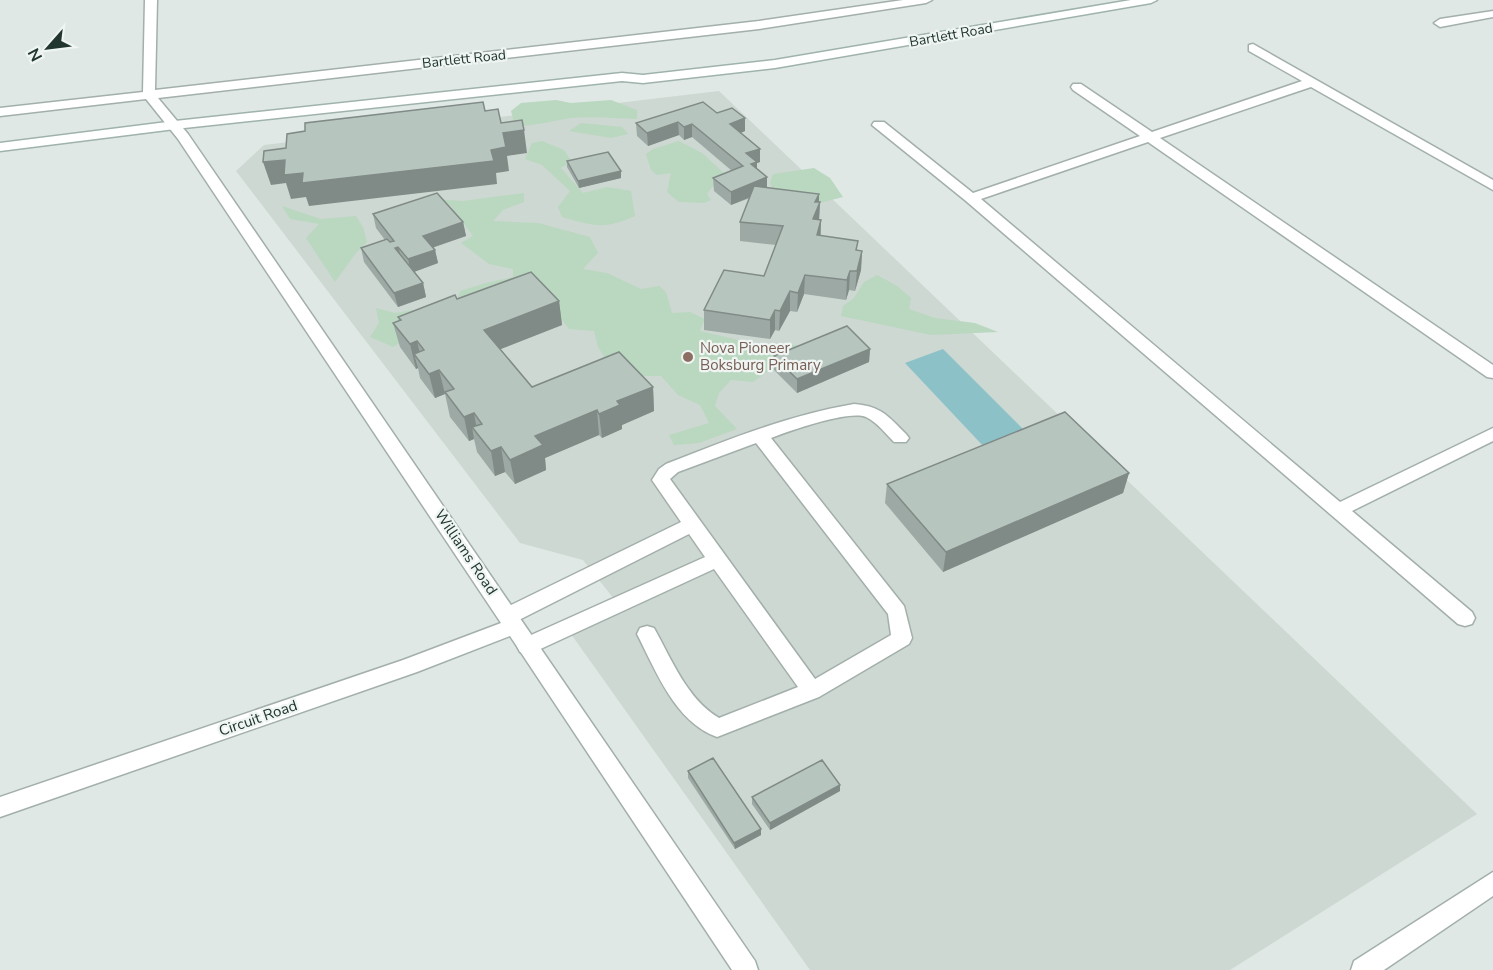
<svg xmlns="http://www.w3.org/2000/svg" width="1493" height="970" viewBox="0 0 1493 970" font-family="'Nunito Sans',sans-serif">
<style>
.built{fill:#cdd8d2}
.green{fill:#bad7c0}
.water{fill:#8cc1c8}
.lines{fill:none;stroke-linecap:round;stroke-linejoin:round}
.lane-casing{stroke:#a3afaa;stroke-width:3}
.street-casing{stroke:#a3afaa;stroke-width:3}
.secondary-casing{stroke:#9fb3ab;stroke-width:3}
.lane{fill:#fff;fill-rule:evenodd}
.street{fill:#fff;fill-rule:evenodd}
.secondary{fill:#fff;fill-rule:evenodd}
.wall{fill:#9da9a4}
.shaded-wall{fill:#808a86}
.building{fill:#b7c5bf;stroke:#808a86;stroke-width:1.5}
.education-dot{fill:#8d6e63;stroke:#eff5f2;stroke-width:2}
.labels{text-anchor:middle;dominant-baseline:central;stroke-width:4.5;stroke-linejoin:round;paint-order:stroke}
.far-street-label{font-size:14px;fill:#223630;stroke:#eff5f2}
.education-label{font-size:15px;fill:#785e54;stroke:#eff5f2;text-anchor:start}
.street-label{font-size:15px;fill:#223630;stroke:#eff5f2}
</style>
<rect width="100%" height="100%" fill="#dfe8e4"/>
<path class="built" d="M 719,91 L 1477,814 L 1230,970 L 810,970 L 571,634 L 622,609 L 583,560 L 520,543 L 236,171 L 264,145 Z"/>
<g class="green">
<path d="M 556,100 L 571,103 L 611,100 L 637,110 L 637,119 C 615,118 593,116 571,118 C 552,121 534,126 515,126 L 511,111 L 521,103 Z"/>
<path d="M 581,123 L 622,127 L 628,134 L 611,138 L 569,131 Z"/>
<path d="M 542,141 L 564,150 L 572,162 L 561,168 L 583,193 L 607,187 L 631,191 L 635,216 C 604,230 593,226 562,217 L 558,207 L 570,191 L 542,165 L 525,159 L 532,143 Z"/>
<path d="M 679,141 L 702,153 L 727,176 L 727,183 L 712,187 L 707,194 L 711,200 L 704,203 L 679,202 L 667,192 L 671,173 L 657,175 L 651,170 L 646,154 L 653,149 Z"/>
<path d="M 814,168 L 830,178 L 843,197 L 812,205 L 775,196 L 770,183 L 773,174 Z"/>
<path d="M 524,193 L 524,202 L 503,210 L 493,221 L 538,223 L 590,237 L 598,253 L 583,269 L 607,273 L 641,289 L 659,286 L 666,292 L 672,313 L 690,312 L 705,319 L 700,331 L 760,345 L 811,345 L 778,360 L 767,372 L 753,382 L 731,380 L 719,393 L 715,406 L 737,429 L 699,443 L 674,445 L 669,435 L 709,423 L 700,405 L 678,395 L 661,376 L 639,376 L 611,368 L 598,347 L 594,331 L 569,329 L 541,293 L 420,330 L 393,347 L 370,337 L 379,323 L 376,308 L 395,313 L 456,303 L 460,291 L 486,283 L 513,277 L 513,269 L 489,264 L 461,243 L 473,236 L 450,205 L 431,205 L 432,199 L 463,201 Z"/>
<path d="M 282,206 L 321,219 L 356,216 L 363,227 L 367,242 L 356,253 L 335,282 L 306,238 L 319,224 L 290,219 Z"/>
<path d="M 877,275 L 897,286 L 911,298 L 909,309 L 935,318 L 975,323 L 998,332 L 931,335 L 841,316 L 843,306 L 854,298 L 864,282 Z"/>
</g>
<path class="water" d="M 943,349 L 1026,432 L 986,449 L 905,363 Z"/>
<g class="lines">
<g class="lane-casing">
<g id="lane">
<path d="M 1493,11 L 1493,17 L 1440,27 L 1434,23 L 1440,19 Z"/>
<path d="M 854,404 C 881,406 888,416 906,434 L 909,438 L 906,442 L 894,442 C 886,434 877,422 866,417 C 848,410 790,431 771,438 L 904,606 L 912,638 L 909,644 L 819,697 L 717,737 C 675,722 656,671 637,634 L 640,628 L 647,626 L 654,628 C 672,660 687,699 719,718 L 798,687 L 714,569 L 534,652 L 527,654 L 520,652 L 517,646 L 520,640 L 705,557 L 689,534 L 515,622 L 508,624 L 501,622 L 498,616 L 501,610 L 681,522 L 652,480 L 659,469 L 666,464 C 727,440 789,415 854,404 ZM 756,443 L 888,614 L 891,635 L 815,679 L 670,479 L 678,472 Z"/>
</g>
</g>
<g class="street-casing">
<g id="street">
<path d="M 145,0 L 157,0 L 155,90 L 759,21 L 903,0 L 932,0 L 926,3 L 759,29 L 158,98 L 188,134 L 755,961 L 758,970 L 732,970 L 510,636 L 417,672 L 0,817 L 0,797 L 403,660 L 501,623 L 178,139 L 146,99 L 0,116 L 0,108 L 143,92 Z"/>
<path d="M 1253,44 L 1493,180 L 1493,190 L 1311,87 L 1160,138 L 1493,365 L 1493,378 L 1487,377 L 1148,142 L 981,199 L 1340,502 L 1493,428 L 1493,441 L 1352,511 L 1472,612 L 1475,618 L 1472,624 L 1465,626 L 1458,624 L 966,201 L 872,125 L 874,122 L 884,122 L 973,193 L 1140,136 L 1073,90 L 1071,87 L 1073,84 L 1081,84 L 1152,132 L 1302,81 L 1249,51 L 1249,45 Z"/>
<path d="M 1493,872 L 1493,896 L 1384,970 L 1351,970 L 1354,961 Z"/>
</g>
</g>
<g class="secondary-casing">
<path id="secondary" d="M 1131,0 L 1157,0 L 1151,3 L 775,68 L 643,83 L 622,81 L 175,129 L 0,151 L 0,143 L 175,121 L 622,73 L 643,75 L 775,60 Z"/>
</g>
<use href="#lane" class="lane"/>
<use href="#street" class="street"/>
<use href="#secondary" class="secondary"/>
</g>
<g class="wall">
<path d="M 717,113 L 745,131 L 741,133 L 760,149 L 760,162 L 757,163 L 757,169 L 767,188 L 820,202 L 819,220 L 821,220 L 821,236 L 858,250 L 862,251 L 861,270 L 855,291 L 849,290 L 846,300 L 804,294 L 797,312 L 790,311 L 779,331 L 775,330 L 770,339 L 704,330 L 704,310 L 764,276 L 776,245 L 740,241 L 740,222 L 750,198 L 731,205 L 714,191 L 713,178 L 732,171 L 692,137 L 684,140 L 679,135 L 648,146 L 637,136 L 636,123 Z"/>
<path d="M 567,161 L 621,178 L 579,188 L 567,167 Z"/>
<path d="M 373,214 L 463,222 L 466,236 L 433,247 L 435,250 L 438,263 L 414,272 L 423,283 L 426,297 L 398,307 L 364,262 L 361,248 L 385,240 L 376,228 Z"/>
<path d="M 457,299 L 559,301 L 562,325 L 500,349 L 532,387 L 653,387 L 654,411 L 622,425 L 622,429 L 602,438 L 599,435 L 545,458 L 546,470 L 515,484 L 505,472 L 495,476 L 477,452 L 474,439 L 469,441 L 450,417 L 445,394 L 435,398 L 420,378 L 418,368 L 416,369 L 400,347 L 393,323 L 399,321 L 398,317 Z"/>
<path d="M 870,349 L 869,362 L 797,393 L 774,370 L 774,356 Z"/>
<path d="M 1129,473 L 1123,493 L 943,572 L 885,503 L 887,484 Z"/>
<path d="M 688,771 L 761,835 L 735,849 L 688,778 Z"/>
<path d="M 840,791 L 770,830 L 752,804 L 752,797 Z"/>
</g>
<g class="shaded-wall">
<path d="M 745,118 L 745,131 L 730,137 L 730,124 Z"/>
<path d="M 678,122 L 679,135 L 648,146 L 647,133 Z"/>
<path d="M 692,124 L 692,137 L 684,140 L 684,127 Z"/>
<path d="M 524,130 L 527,153 L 507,156 L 509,171 L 496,173 L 497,184 L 309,206 L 306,197 L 291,199 L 286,183 L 271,185 L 263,162 L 285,160 L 303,173 L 491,150 L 503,133 Z"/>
<path d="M 760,149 L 760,162 L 757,163 L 757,175 L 746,153 Z"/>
<path d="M 621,171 L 621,178 L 579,188 L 578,181 Z"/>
<path d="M 767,177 L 767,190 L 731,205 L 731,192 Z"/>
<path d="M 819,194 L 819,205 L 820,202 L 819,221 L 813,219 L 815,202 Z"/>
<path d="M 821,220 L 820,239 L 817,235 Z"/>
<path d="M 463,222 L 466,236 L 426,250 L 423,236 Z"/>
<path d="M 398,247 L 402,260 L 395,248 Z"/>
<path d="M 435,250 L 438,263 L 411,273 L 408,259 Z"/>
<path d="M 862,251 L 861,270 L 855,291 L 857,271 Z"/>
<path d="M 850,271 L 849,290 L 846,300 L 847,280 Z"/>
<path d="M 805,275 L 804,294 L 797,312 L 798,293 Z"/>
<path d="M 423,283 L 426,297 L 398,307 L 394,293 Z"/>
<path d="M 790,291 L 790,311 L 779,331 L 780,311 Z"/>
<path d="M 559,301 L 562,325 L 488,354 L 484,330 Z"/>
<path d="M 775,310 L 775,330 L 770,339 L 770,320 Z"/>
<path d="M 417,341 L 423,366 L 414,354 L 418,368 L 416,369 L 410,344 Z"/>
<path d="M 870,349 L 869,362 L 797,393 L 797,379 Z"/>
<path d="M 439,370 L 445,394 L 435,398 L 429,374 Z"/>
<path d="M 653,387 L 654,411 L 622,425 L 622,429 L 602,438 L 599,414 L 617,401 Z"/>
<path d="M 597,410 L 599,435 L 545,458 L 546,470 L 515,484 L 510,460 L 535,436 Z"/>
<path d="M 474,413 L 478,436 L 472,427 L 474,439 L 469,441 L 464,417 Z"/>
<path d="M 501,447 L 505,472 L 495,476 L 491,451 Z"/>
<path d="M 1129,473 L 1123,493 L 943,572 L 946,552 Z"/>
<path d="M 840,785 L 840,791 L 770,830 L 770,823 Z"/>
<path d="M 761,829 L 761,835 L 735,849 L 734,843 Z"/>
</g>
<g class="building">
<path d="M 483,102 L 485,111 L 498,109 L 501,123 L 522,120 L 524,130 L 503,133 L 506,147 L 491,150 L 494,161 L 302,183 L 303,173 L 284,175 L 285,160 L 263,162 L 264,151 L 286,148 L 287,134 L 305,131 L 305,123 Z"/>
<path d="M 703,102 L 717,113 L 732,108 L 745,118 L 730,124 L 760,149 L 746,153 L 757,162 L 751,164 L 767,177 L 731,192 L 713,178 L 743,166 L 692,124 L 684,127 L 678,122 L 647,133 L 636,123 Z"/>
<path d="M 608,152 L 621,171 L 578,181 L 567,161 Z"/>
<path d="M 754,186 L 819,194 L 815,202 L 820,202 L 813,219 L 821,220 L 817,235 L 858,241 L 856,250 L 862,251 L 857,271 L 850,271 L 847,280 L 805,275 L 798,293 L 790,291 L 780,311 L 775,310 L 770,320 L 704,310 L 724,270 L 764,276 L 783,226 L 740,222 Z"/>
<path d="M 437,193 L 463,222 L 423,236 L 435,250 L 408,259 L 398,247 L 395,248 L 423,283 L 394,293 L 361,248 L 387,239 L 390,242 L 394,241 L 373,214 Z"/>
<path d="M 531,272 L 559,301 L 484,330 L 532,387 L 619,352 L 653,387 L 617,401 L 620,405 L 599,414 L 597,410 L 535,436 L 543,445 L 510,460 L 501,447 L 491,451 L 472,427 L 482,424 L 474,413 L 464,417 L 445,392 L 454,389 L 439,370 L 429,374 L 414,354 L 424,350 L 417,341 L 410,344 L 393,323 L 401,320 L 398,317 L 455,295 L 457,299 Z"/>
<path d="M 847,326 L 870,349 L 797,379 L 774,356 Z"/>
<path d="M 1065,412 L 1129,473 L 946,552 L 887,484 Z"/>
<path d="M 713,758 L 761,829 L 734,843 L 688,771 Z"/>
<path d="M 822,760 L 840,785 L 770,823 L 752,797 Z"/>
</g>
<circle class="education-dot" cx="688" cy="357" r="6"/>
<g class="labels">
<g class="far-street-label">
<text transform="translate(951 35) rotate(-10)">Bartlett Road</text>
<text transform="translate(464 59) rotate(-6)">Bartlett Road</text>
</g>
<g class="education-label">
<text x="700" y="348">Nova Pioneer<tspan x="700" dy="17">Boksburg Primary</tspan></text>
</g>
<g class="street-label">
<text transform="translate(466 552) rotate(56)">Williams Road</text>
<text transform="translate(258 718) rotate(-19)">Circuit Road</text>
</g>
</g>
<g transform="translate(48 48) rotate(242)" stroke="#eff5f2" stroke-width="4.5" paint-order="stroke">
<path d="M0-4.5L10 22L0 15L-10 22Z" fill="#223630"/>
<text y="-9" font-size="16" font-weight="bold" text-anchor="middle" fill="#223630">N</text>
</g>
</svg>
